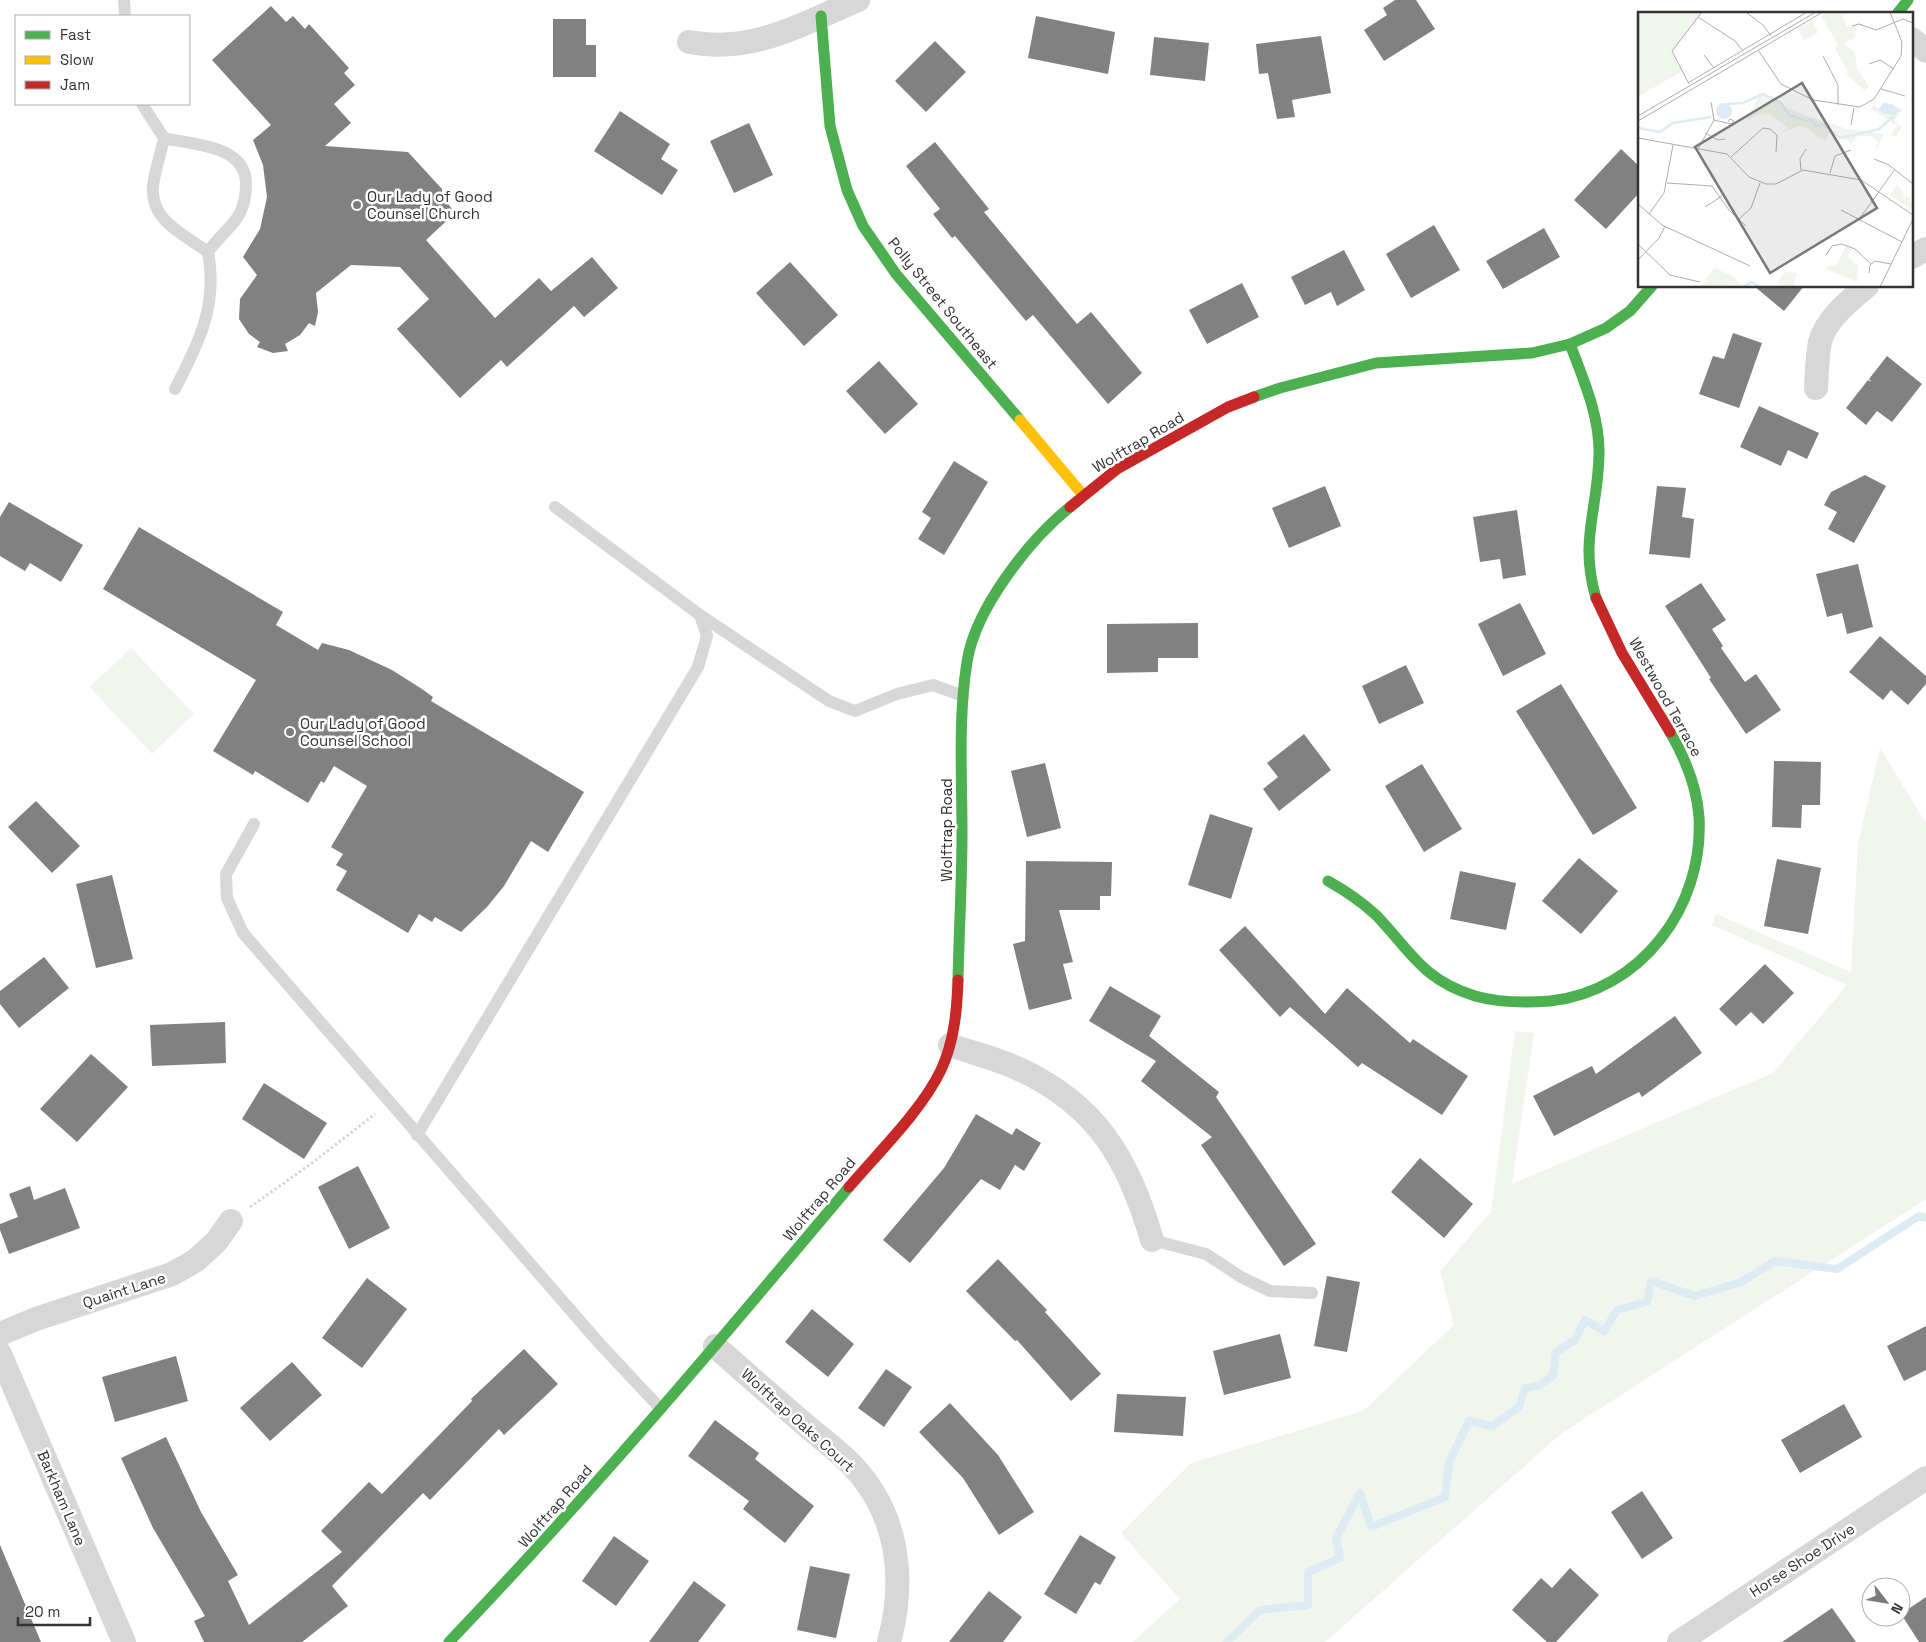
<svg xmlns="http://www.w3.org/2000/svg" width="1926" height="1642" viewBox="0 0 1926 1642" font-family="'Space Grotesk',sans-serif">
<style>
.green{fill:#f1f5ed}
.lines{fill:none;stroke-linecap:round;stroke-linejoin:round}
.stream{stroke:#ddebf3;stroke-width:8}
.building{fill:#818181}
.path{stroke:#d6d6d6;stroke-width:3;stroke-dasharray:2.5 2.5;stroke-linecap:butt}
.lane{stroke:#d7d7d7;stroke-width:12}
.street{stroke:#d7d7d7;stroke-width:24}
.fast{stroke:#4caf50;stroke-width:11}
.slow{stroke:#ffc107;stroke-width:11}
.jam{stroke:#c62828;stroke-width:11}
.poi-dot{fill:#7a7a7a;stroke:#fff;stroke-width:2}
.labels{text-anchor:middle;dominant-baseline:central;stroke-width:5;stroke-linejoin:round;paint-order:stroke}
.poi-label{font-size:15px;fill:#333;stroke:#fff;text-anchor:start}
.street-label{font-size:15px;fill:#333;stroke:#fff}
.inset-river{fill:none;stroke:#ddebf3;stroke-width:2.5}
.inset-road{fill:none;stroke:#adadad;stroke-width:1}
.view{fill:#7a7a7a;fill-opacity:0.15;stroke:#7a7a7a;stroke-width:2.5}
.inset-edge{fill:none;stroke:#333;stroke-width:2.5}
</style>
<rect width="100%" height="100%" fill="#fff"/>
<g class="green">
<path d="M 131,648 L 194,714 L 152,754 L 90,687 Z"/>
<path d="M 1880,748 L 1926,823 L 1926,1199 L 1562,1433 L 1325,1642 L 1133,1642 L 1180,1599 L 1121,1533 L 1191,1463 L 1363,1411 L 1454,1325 L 1440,1271 L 1491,1212 L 1515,1031 L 1534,1033 L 1512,1184 L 1773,1073 L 1847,985 L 1712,925 L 1716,914 L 1851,972 L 1858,844 Z"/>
</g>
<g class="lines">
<path class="stream" d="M 1227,1642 L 1260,1610 L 1308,1605 L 1308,1572 L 1340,1558 L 1336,1538 L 1360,1493 L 1371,1527 L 1445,1497 L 1449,1462 L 1469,1421 L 1492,1426 L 1519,1407 L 1525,1388 L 1540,1385 L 1553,1376 L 1556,1352 L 1575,1340 L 1585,1320 L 1604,1331 L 1617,1310 L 1647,1302 L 1651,1281 L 1695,1296 L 1741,1282 L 1775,1261 L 1837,1269 L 1919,1216 L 1926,1218"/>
</g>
<g class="building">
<path d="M 1395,0 L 1416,0 L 1435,29 L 1384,61 L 1364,30 L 1387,15 L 1383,8 Z"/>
<path d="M 271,6 L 286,22 L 293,16 L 305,29 L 309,24 L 349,68 L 344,73 L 355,85 L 334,104 L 351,123 L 325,146 L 408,152 L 442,189 L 442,196 L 455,213 L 426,240 L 495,318 L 539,278 L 551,291 L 592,257 L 618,288 L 584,317 L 574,306 L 507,367 L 501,360 L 460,398 L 397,329 L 429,299 L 400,267 L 351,265 L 316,293 L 318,312 L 315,326 L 309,323 L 300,335 L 285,344 L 288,351 L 273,353 L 257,347 L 260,342 L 249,334 L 239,319 L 240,299 L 257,275 L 243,257 L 260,229 L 267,197 L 263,165 L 253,140 L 271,125 L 212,60 Z"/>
<path d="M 1036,16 L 1115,32 L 1108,74 L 1028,58 Z"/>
<path d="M 553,19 L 586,19 L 586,45 L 596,45 L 596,77 L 553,77 Z"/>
<path d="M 1321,36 L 1331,93 L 1292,100 L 1295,117 L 1277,119 L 1268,73 L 1259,74 L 1256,44 Z"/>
<path d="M 1154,37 L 1209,43 L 1205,81 L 1150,75 Z"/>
<path d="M 935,41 L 966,72 L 926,112 L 895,81 Z"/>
<path d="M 620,111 L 670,144 L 661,159 L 678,170 L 662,195 L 594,151 Z"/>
<path d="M 749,123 L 773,175 L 734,193 L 710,141 Z"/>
<path d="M 935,142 L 989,209 L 984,212 L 1077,324 L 1091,312 L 1142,373 L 1108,404 L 1033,315 L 1026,321 L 955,236 L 952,238 L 933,214 L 940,209 L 906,166 Z"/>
<path d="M 1621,149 L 1640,167 L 1640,192 L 1606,229 L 1574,200 Z"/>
<path d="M 1434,225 L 1460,270 L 1411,298 L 1386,254 Z"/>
<path d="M 1544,228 L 1560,257 L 1503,289 L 1486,261 Z"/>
<path d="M 1344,250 L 1365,290 L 1337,306 L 1331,292 L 1305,305 L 1291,277 Z"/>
<path d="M 790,262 L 838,315 L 804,346 L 756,293 Z"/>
<path d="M 1242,283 L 1259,317 L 1207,344 L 1189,310 Z"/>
<path d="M 1754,286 L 1804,286 L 1784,311 Z"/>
<path d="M 1733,333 L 1762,343 L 1739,408 L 1699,394 L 1713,356 L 1724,359 Z"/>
<path d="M 1887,356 L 1922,384 L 1892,422 L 1877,411 L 1866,425 L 1846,408 L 1868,380 L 1872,382 L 1869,379 Z"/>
<path d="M 879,361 L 918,404 L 885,434 L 846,391 Z"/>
<path d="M 1759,406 L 1819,433 L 1807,459 L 1788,450 L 1781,466 L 1740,447 Z"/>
<path d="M 954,461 L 988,482 L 944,555 L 918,539 L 931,518 L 922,512 Z"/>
<path d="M 1865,475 L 1886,486 L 1854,543 L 1828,529 L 1837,512 L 1824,505 L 1831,492 Z"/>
<path d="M 1325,486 L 1341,526 L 1289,548 L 1272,508 Z"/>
<path d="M 1657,486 L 1686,488 L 1682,517 L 1694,519 L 1690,558 L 1649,554 Z"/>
<path d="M 9,502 L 83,545 L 61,582 L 30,563 L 25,571 L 0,556 L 0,517 Z"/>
<path d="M 1517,510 L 1526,575 L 1503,579 L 1500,559 L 1480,562 L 1473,517 Z"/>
<path d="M 139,527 L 283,612 L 276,625 L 318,650 L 322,643 L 349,650 L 392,670 L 422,689 L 433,697 L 431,701 L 584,792 L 548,852 L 531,841 L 504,886 L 487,907 L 461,932 L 435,917 L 432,922 L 419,914 L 408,933 L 336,890 L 347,871 L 336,865 L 343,854 L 331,847 L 367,786 L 334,766 L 324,783 L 321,781 L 308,803 L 255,771 L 253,775 L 213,751 L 256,680 L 103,589 Z"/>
<path d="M 1858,564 L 1873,627 L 1847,634 L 1842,613 L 1827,617 L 1816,574 Z"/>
<path d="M 1701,583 L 1726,620 L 1712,629 L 1723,646 L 1721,648 L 1745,682 L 1756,674 L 1781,710 L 1746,734 L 1709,679 L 1711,678 L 1665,606 Z"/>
<path d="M 1520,603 L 1546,654 L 1503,676 L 1478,624 Z"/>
<path d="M 1198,623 L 1198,658 L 1158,658 L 1158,672 L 1107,673 L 1107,624 Z"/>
<path d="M 1880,636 L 1926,676 L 1926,684 L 1908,705 L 1891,690 L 1883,700 L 1849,672 Z"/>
<path d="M 1406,665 L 1424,703 L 1379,724 L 1362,686 Z"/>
<path d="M 1561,684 L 1637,808 L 1593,835 L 1516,711 Z"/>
<path d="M 1304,734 L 1331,770 L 1279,811 L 1263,789 L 1278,777 L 1267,763 Z"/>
<path d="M 1774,761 L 1821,762 L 1820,805 L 1802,805 L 1801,828 L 1772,827 Z"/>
<path d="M 1045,763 L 1061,828 L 1027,837 L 1011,771 Z"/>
<path d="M 1422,764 L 1462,829 L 1424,852 L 1385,786 Z"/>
<path d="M 36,801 L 80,846 L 52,873 L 8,827 Z"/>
<path d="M 1210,814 L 1253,828 L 1231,899 L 1188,885 Z"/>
<path d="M 1579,858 L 1618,891 L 1581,934 L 1542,901 Z"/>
<path d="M 1777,859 L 1821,868 L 1808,934 L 1764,926 Z"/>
<path d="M 1026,861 L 1112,862 L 1111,896 L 1100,896 L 1100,910 L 1059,910 L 1073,962 L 1063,964 L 1072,999 L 1029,1010 L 1013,944 L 1025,941 Z"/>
<path d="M 1460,871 L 1516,883 L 1506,930 L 1450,919 Z"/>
<path d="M 112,875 L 133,959 L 96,968 L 76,884 Z"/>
<path d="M 1245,926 L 1325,1014 L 1347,988 L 1410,1043 L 1413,1039 L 1468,1076 L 1442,1115 L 1362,1063 L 1358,1067 L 1290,1007 L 1280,1017 L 1219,950 Z"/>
<path d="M 44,957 L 69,988 L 19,1028 L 0,1004 L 0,991 Z"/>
<path d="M 1765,964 L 1794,993 L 1763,1024 L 1751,1012 L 1736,1026 L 1719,1009 Z"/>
<path d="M 1110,986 L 1161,1016 L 1149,1036 L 1219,1092 L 1216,1097 L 1316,1244 L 1284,1266 L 1201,1145 L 1212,1137 L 1141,1081 L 1156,1061 L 1089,1021 Z"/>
<path d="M 1675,1016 L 1702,1053 L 1642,1097 L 1639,1092 L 1554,1136 L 1533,1096 L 1592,1066 L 1596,1074 Z"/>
<path d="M 225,1022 L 226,1063 L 152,1066 L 150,1025 Z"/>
<path d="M 91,1054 L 128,1087 L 77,1142 L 40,1109 Z"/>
<path d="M 264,1083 L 327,1123 L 304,1159 L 242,1119 Z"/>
<path d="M 976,1114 L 1012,1135 L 1016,1128 L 1041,1143 L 1024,1171 L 1015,1165 L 1000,1190 L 981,1179 L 910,1263 L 883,1240 L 944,1168 Z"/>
<path d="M 1420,1158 L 1473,1204 L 1444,1238 L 1391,1192 Z"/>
<path d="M 358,1166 L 390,1228 L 349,1249 L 318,1187 Z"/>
<path d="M 30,1186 L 34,1200 L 65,1188 L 80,1228 L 9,1254 L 0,1230 L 0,1224 L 18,1217 L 9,1194 Z"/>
<path d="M 998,1259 L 1047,1310 L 1045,1312 L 1101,1374 L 1071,1401 L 1017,1340 L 1015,1341 L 966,1291 Z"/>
<path d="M 1327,1276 L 1360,1282 L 1347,1352 L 1314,1346 Z"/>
<path d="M 367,1278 L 407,1309 L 362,1368 L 322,1338 Z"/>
<path d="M 812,1309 L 854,1344 L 828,1377 L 785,1342 Z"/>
<path d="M 1926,1326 L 1926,1370 L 1904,1381 L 1887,1346 Z"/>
<path d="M 1280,1334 L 1291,1378 L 1224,1395 L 1213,1351 Z"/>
<path d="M 524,1349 L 558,1384 L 504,1435 L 499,1429 L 430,1500 L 423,1493 L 332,1586 L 348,1606 L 302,1642 L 204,1642 L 194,1621 L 205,1616 L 153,1528 L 121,1458 L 166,1437 L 201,1512 L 238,1575 L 228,1581 L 249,1625 L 342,1552 L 321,1531 L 369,1482 L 382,1494 L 472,1401 L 471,1399 Z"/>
<path d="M 176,1356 L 188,1401 L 115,1422 L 102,1377 Z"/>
<path d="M 292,1362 L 322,1395 L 270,1441 L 240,1408 Z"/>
<path d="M 886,1369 L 912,1387 L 884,1427 L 858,1408 Z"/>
<path d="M 1117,1394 L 1186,1397 L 1183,1436 L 1114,1432 Z"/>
<path d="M 950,1403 L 998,1455 L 1034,1512 L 999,1535 L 963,1478 L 919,1432 Z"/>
<path d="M 1844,1404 L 1862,1437 L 1800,1473 L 1781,1440 Z"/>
<path d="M 715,1420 L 759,1453 L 755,1459 L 814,1506 L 785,1543 L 743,1509 L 749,1501 L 688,1456 Z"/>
<path d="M 1642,1491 L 1673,1538 L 1642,1559 L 1611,1512 Z"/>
<path d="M 1080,1535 L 1116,1557 L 1100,1585 L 1095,1582 L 1076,1614 L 1044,1594 Z"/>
<path d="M 614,1536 L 649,1561 L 616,1606 L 582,1581 Z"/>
<path d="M 0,1545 L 41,1642 L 0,1642 Z"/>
<path d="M 810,1566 L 850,1574 L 836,1638 L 797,1630 Z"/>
<path d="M 1570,1568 L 1599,1595 L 1556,1642 L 1547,1642 L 1512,1610 L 1541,1578 L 1552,1588 Z"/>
<path d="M 694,1581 L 726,1605 L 698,1642 L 649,1642 Z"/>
<path d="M 989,1591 L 1022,1617 L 1003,1642 L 949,1642 Z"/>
<path d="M 1926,1597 L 1926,1642 L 1919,1642 L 1901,1614 Z"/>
<path d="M 1832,1608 L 1856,1642 L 1782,1642 Z"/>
</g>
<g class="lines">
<path class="path" d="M 250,1207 L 312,1163 L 375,1114"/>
<g class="lane">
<path d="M 124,0 L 125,16"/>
<path d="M 142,104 L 164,138 C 161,154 154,172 153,187 C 150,221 185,235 208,252 C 218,305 199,343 175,389"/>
<path d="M 164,138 C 191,145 245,144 246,183 C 246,193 245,203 240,213 C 233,227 217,238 208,252"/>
<path d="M 700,615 L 829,701 L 855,711 L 897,694 L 933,685 L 963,696"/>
<path d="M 254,824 L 226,874 L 227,898 L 243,933 L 600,1344 L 660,1408"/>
<path d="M 417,1135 L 698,667 L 707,636 L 700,615 L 555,507"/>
<path d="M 1152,1240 L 1206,1254 L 1241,1277 L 1270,1291 L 1312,1293"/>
</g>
<g class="street">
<path d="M 1912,39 L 1926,51"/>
<path d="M 689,42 C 753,54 802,24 858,0"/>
<path d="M 1912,257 L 1926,249"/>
<path d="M 1816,388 C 1817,373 1817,356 1820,342 C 1826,319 1850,300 1867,286"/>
<path d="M 950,1045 C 973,1053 997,1059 1019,1069 C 1097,1105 1129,1160 1152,1240"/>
<path d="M 0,1334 L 36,1319 L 172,1274 L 195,1261 L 216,1242 L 231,1221"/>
<path d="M 715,1346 C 744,1372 773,1397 802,1422 C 818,1436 836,1449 851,1464 C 899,1514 906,1579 889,1642"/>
<path d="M 0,1354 L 124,1642"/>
<path d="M 1679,1642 L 1926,1478"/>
</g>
<g class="fast">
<path d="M 1897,14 L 1908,0"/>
<path d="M 821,16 L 830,126 L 847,190 L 863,226 L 896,274 L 1020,420"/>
<path d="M 1570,344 C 1583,379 1600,416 1599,455 C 1598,510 1579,541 1596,598"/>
<path d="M 1254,397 L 1280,388 L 1376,363 L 1532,353 L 1570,344 L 1606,328 L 1630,311 L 1652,286"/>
<path d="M 1328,881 C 1346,891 1362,902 1377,916 C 1411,952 1423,980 1475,996 C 1500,1003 1525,1003 1550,1001 C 1641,991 1704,907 1699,817 C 1697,787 1685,758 1670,732"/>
<path d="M 958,980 C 959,931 962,882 962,833 C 962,776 958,718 967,662 C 975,609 1029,540 1070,507"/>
<path d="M 449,1642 C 589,1496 719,1342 849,1187"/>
</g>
<path class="slow" d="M 1020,420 L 1083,495"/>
<g class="jam">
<path d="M 1070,507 L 1117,469 L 1228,407 L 1254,397"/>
<path d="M 1596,598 L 1622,653 L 1670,732"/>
<path d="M 849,1187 C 878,1153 922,1110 941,1070 C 954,1042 957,1011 958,980"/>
</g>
</g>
<g class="poi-dot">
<circle cx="357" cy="205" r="5"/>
<circle cx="290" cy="732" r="5"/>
</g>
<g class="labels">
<g class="poi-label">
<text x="367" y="196">Our Lady of Good<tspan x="367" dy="17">Counsel Church</tspan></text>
<text x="300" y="723">Our Lady of Good<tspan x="300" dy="17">Counsel School</tspan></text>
</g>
<g class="street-label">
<text transform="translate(943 303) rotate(51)">Polly Street Southeast</text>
<text transform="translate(1138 442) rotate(-31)">Wolftrap Road</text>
<text transform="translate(1666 697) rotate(61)">Westwood Terrace</text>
<text transform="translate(946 830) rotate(-90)">Wolftrap Road</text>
<text transform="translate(819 1199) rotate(-50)">Wolftrap Road</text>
<text transform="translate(124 1290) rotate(-18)">Quaint Lane</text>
<text transform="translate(798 1420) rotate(42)">Wolftrap Oaks Court</text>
<text transform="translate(62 1498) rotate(67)">Barkham Lane</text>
<text transform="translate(555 1506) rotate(-49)">Wolftrap Road</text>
<text transform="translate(1802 1560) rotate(-33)">Horse Shoe Drive</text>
</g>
</g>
<g transform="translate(1638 12)">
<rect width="275" height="275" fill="#fff"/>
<path d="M 0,0 L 64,0 L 34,41 L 44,59 L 0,85 ZM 189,0 L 211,0 L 204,4 L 209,15 L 218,13 L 217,25 L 206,32 L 217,41 L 219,58 L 227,54 L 220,59 L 231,74 L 227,79 L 208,62 L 200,66 L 210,60 L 197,36 L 201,34 L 183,4 ZM 174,9 L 181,20 L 166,28 L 159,17 ZM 122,82 L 165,103 L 210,117 L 246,122 L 236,142 L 240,130 L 233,124 L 220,124 L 212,133 L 211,129 L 191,121 L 188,128 L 181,126 L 171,117 L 162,114 L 140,122 L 150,116 L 133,103 L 124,102 L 126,113 L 123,102 L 108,109 ZM 246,90 L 264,97 L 256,110 L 264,115 L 258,124 L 253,123 L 259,114 L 233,97 L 235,93 L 242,97 ZM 260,173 L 267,185 L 271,186 L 275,177 L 272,186 L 275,198 L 252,183 ZM 208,234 L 214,237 L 209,244 L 220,254 L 219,270 L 186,256 L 199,252 ZM 76,256 L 95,264 L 103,273 L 63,275 ZM 147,260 L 159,261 L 155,275 L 139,272 Z" fill="#f1f5ed"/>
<path d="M78 99a8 8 0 1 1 16 0a8 8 0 1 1-16 0ZM 245,91 L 254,92 L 263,99 L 256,103 L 246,102 L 240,98 Z" fill="#ddebf3"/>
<path class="inset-river" d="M 89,92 L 105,91 L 125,82 L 143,91 L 151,103 L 168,109 L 173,108 L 178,112 L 177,114 L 186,113 L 202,126 L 241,117 L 256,104M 0,116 L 22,120 L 35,111 L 73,105M 105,275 L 114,270 L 121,275"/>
<path class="inset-road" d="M 108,0 L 126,14 L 133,24M 60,5 L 97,29 L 105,39M 214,14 L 221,12 L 238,18 L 265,7 L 275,11M 120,38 L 143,72 L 175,88 L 222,95 L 236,87 L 263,44 L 264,30 L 252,0M 66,43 L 76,56M 185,44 L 200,73 L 200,93M 231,52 L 242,48 L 256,57M 50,71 L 169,0M 51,72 L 34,39 L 64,0M 243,77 L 267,84M 0,104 L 178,0M 76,108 L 93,112 L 96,109 L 92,107 L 90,110M 0,109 L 185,0M 213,113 L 216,96M 67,121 L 80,128 L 87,127M 0,126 L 89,142 L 111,165 L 128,172 L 138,172 L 165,158 L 223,168 L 275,203M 60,137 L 76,108 L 73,90M 93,145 L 125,116 L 132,117 L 139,123 L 138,140M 236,147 L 251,153 L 275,172M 163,158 L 162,147 L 168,137M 192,161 L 197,144 L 213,138M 29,171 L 74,174 L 91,198 L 108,214M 0,192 L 24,213 L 112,254M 67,195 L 84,184M 203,198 L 264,230M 11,202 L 26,181 L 35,133M 101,207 L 113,196 L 122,171M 220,209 L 257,157M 0,232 L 32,263 L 62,270M 188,243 L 194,234 L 204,232 L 217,237 L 233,252M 0,248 L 21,226 L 27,214M 231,261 L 232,253 L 237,249 L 253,252M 242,275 L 275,207"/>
<path class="view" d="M 164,71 L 239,196 L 132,261 L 57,135 Z"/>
<rect width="275" height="275" class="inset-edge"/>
</g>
<rect x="15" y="15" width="175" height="90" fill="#ffffff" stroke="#adadad"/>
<rect x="25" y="31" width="25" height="8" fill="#4caf50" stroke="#adadad"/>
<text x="60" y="40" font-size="15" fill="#333333">Fast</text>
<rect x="25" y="56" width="25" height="8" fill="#ffc107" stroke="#adadad"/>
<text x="60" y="65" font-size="15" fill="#333333">Slow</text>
<rect x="25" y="81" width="25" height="8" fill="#c62828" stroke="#adadad"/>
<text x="60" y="90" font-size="15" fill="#333333">Jam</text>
<g transform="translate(1886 1602) rotate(121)"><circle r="24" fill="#ffffff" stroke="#adadad"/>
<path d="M0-4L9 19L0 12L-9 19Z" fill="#7a7a7a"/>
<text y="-8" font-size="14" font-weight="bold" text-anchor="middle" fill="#333333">N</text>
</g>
<path d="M18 1617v8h72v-8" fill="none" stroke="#333333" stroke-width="2.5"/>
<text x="25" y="1617" font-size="15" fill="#333333" stroke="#ffffff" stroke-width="4" paint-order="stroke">20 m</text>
</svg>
